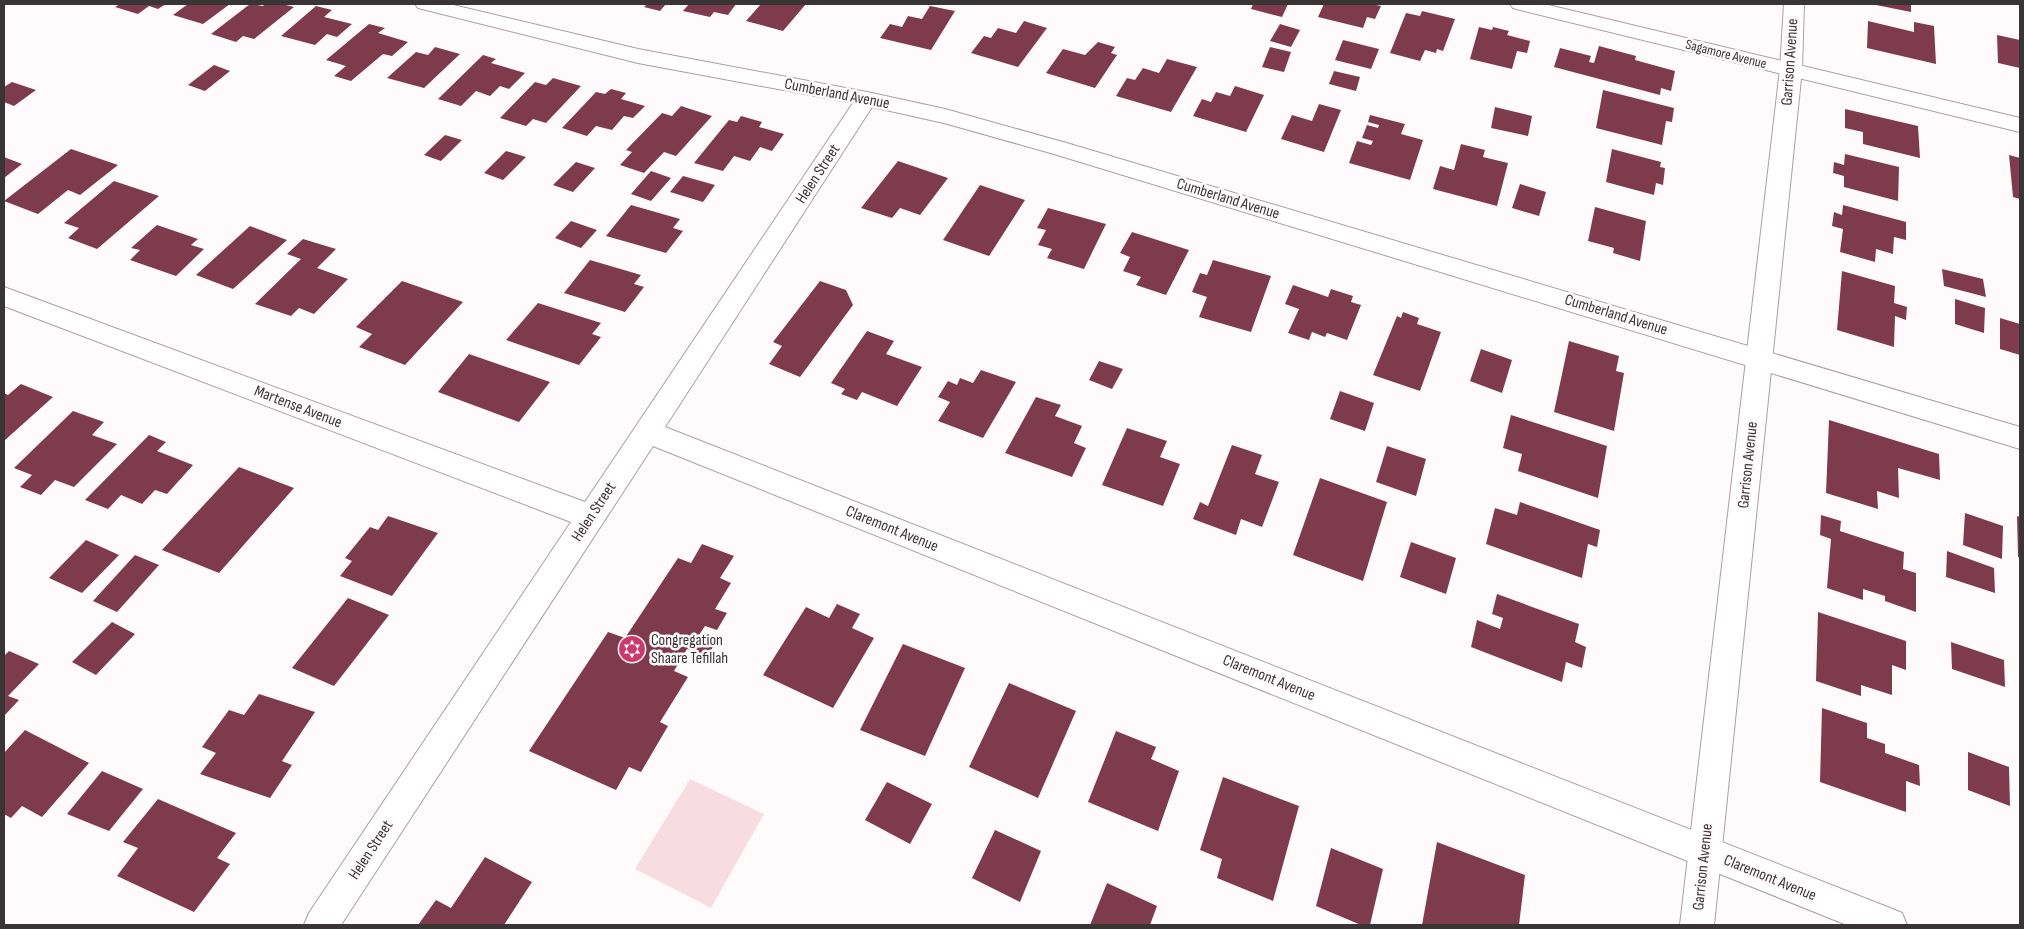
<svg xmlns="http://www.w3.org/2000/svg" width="2024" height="929" viewBox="0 0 2024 929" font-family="'Sofia Sans Condensed',sans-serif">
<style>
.green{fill:#f7dde2}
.building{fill:#7e3b4e}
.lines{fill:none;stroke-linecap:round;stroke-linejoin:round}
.minor-casing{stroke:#a8a0a2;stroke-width:2}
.tertiary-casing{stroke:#a8a0a2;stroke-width:2}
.minor{fill:#fff;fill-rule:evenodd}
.tertiary{fill:#fff;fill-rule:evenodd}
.labels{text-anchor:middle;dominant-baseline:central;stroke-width:5;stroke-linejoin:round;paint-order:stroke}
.far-street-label{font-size:14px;fill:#393536;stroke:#fffafb}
.street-label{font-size:16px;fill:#393536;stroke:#fffafb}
.poi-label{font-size:16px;fill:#393536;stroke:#fffafb;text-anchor:start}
</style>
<rect width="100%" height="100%" fill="#fffafb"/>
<path class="green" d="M 690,779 L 764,814 L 711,908 L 635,869 Z"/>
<g class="building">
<path d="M 120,4 L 166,4 L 158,9 L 149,6 L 138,14 L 115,7 Z"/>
<path d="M 188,4 L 230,4 L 203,24 L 173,15 Z"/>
<path d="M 250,4 L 263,6 L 265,4 L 282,4 L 294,7 L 254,39 L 243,36 L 236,42 L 211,34 Z"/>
<path d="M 647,4 L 666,4 L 660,11 L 644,7 Z"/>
<path d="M 689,4 L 736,4 L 728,15 L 714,12 L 710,17 L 683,11 Z"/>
<path d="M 761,4 L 806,4 L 783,31 L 746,21 Z"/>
<path d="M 1253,4 L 1288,4 L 1282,17 L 1251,9 Z"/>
<path d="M 1324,4 L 1371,4 L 1381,6 L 1375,19 L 1367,17 L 1363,28 L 1318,17 Z"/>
<path d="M 1876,4 L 1911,4 L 1911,12 L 1876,5 Z"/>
<path d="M 316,6 L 332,10 L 324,17 L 352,24 L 337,37 L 327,34 L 315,45 L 281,36 Z"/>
<path d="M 930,6 L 955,11 L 931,50 L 880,38 L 890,24 L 902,27 L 908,16 L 922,19 Z"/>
<path d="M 1422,11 L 1455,19 L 1443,51 L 1437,49 L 1436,53 L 1425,50 L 1420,61 L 1390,53 L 1406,13 L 1420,16 Z"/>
<path d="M 1024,21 L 1047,28 L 1018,67 L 971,53 L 984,36 L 991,38 L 998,28 L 1016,33 Z"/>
<path d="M 1868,21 L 1914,32 L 1914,22 L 1934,26 L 1936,64 L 1867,48 Z"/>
<path d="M 369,24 L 385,28 L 378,33 L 408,42 L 392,56 L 383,54 L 351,81 L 334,76 L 346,66 L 326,60 Z"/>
<path d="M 1280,24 L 1300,30 L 1291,47 L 1270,41 Z"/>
<path d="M 1479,27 L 1492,30 L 1493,27 L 1509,31 L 1507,35 L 1530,41 L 1527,53 L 1517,51 L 1512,69 L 1470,59 Z"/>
<path d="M 1997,35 L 2020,40 L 2020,68 L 1998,63 Z"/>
<path d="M 1343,40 L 1379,49 L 1371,69 L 1335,60 Z"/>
<path d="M 1098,42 L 1115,47 L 1111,53 L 1117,55 L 1095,88 L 1046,73 L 1063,49 L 1085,55 Z"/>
<path d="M 1599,46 L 1636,56 L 1635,60 L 1675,71 L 1671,91 L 1661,88 L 1660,95 L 1554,67 L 1560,48 L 1591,56 L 1589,62 L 1594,63 Z"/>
<path d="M 435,47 L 460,54 L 424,88 L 387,78 L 416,52 L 428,55 Z"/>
<path d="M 1270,47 L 1291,52 L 1284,72 L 1262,67 Z"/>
<path d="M 483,55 L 496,59 L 491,63 L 525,73 L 509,89 L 500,86 L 490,96 L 476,91 L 461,106 L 438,99 Z"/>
<path d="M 1167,59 L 1197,67 L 1171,112 L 1116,96 L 1127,78 L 1135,80 L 1143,68 L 1159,73 Z"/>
<path d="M 214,65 L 230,71 L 205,91 L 188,85 Z"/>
<path d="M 1334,71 L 1360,77 L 1356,91 L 1329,84 Z"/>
<path d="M 553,78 L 581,86 L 546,123 L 533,119 L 526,126 L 500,118 L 535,82 L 546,85 Z"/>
<path d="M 12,82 L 36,90 L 14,106 L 4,102 L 4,87 Z"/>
<path d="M 1235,86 L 1264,95 L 1246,132 L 1193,116 L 1202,99 L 1211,102 L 1216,92 L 1230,96 Z"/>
<path d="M 611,89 L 626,93 L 621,99 L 645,106 L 633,118 L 624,116 L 612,130 L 596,126 L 587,136 L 562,128 L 596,92 L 605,94 Z"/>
<path d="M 1603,90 L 1674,108 L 1672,122 L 1666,121 L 1662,145 L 1596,128 Z"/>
<path d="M 1319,104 L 1341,110 L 1324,152 L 1281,139 L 1292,115 L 1312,121 Z"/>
<path d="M 681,106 L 712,116 L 676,156 L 664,152 L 644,173 L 620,165 L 632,152 L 626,150 L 662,113 L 672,116 Z"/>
<path d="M 1495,107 L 1532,116 L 1528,136 L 1491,128 Z"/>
<path d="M 1845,109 L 1918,126 L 1920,158 L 1863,144 L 1863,132 L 1845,128 Z"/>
<path d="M 1370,115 L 1405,124 L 1401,134 L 1423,140 L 1410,180 L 1349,163 L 1357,141 L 1371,145 L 1373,141 L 1362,138 L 1367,125 L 1378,128 L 1379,125 L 1368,122 Z"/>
<path d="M 741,116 L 762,122 L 759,127 L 784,134 L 772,151 L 760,147 L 750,161 L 734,156 L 723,171 L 694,163 L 729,120 L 737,122 Z"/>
<path d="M 445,135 L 462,140 L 441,161 L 424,155 Z"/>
<path d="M 1461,144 L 1485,150 L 1483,157 L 1508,163 L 1497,206 L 1433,189 L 1440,166 L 1454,170 Z"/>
<path d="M 71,149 L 118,165 L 80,195 L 68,190 L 38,214 L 4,201 Z"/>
<path d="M 1612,149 L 1661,162 L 1660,167 L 1665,168 L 1663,185 L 1656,183 L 1654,195 L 1606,182 Z"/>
<path d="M 506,151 L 526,157 L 503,180 L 484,173 Z"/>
<path d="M 1845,154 L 1899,167 L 1898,201 L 1844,187 L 1844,176 L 1833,173 L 1834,162 L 1844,165 Z"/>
<path d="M 2009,155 L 2020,158 L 2020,199 L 2013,197 Z"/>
<path d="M 4,157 L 22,164 L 4,178 Z"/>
<path d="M 898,161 L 948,178 L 920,215 L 900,208 L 892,218 L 861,208 Z"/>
<path d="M 576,162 L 595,168 L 573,192 L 553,185 Z"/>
<path d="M 651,171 L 671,178 L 651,201 L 631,194 Z"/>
<path d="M 683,176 L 715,185 L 703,202 L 670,192 Z"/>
<path d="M 114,181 L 159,196 L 97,249 L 68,238 L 79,228 L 64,223 Z"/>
<path d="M 1520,184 L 1546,192 L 1539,216 L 1512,208 Z"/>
<path d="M 980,185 L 1025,200 L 989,256 L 943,240 Z"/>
<path d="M 631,205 L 680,219 L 673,228 L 683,231 L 666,253 L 606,236 Z"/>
<path d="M 1843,205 L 1906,222 L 1906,240 L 1894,237 L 1893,254 L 1876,249 L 1875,262 L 1840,252 L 1843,229 L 1832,226 L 1834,212 L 1842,215 Z"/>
<path d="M 1595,207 L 1646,221 L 1640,261 L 1613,253 L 1614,248 L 1588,241 Z"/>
<path d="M 1048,208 L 1106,224 L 1084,269 L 1047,258 L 1052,249 L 1038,245 L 1046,230 L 1037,228 Z"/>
<path d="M 571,221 L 597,230 L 581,248 L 555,238 Z"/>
<path d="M 157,225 L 198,239 L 191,245 L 204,249 L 176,276 L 130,260 L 140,250 L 131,248 Z"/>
<path d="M 250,226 L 287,240 L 233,289 L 196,275 Z"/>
<path d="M 1132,232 L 1189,250 L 1166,295 L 1136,285 L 1141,277 L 1123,271 L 1130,257 L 1120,253 Z"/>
<path d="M 303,239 L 336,249 L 317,268 L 348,279 L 314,314 L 299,308 L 291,316 L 255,304 L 301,259 L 287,254 Z"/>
<path d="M 590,260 L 641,275 L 634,284 L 644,287 L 625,312 L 564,293 Z"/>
<path d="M 1213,260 L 1271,276 L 1251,332 L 1199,317 L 1207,297 L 1192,292 L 1200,273 L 1207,275 Z"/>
<path d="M 1942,269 L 1983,279 L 1986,297 L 1944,286 Z"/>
<path d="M 1842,271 L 1895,286 L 1894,303 L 1907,307 L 1906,320 L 1895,316 L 1894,347 L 1837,330 Z"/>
<path d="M 402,281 L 463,302 L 405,365 L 359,347 L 372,334 L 356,327 Z"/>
<path d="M 820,281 L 846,290 L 853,305 L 800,377 L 769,364 L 782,346 L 773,342 Z"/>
<path d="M 1293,285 L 1328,297 L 1331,289 L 1353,296 L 1351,302 L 1361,305 L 1347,340 L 1327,333 L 1325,337 L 1312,332 L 1309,340 L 1288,333 L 1299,309 L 1285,304 Z"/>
<path d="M 1955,299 L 1985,308 L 1984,333 L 1955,324 Z"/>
<path d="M 538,303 L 601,323 L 592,334 L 601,337 L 579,365 L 506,340 Z"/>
<path d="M 1403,312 L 1419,318 L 1417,324 L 1441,332 L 1420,391 L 1373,375 L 1397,316 L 1401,318 Z"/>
<path d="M 2000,318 L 2020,324 L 2020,355 L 2000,349 Z"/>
<path d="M 867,331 L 894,341 L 886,354 L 922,367 L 897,406 L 862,392 L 857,400 L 841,394 L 845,389 L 831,383 Z"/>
<path d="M 1569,341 L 1619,356 L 1616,371 L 1624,373 L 1614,431 L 1554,412 Z"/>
<path d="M 1481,349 L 1512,360 L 1502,393 L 1470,381 Z"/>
<path d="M 469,354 L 550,382 L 519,422 L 438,392 Z"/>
<path d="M 1099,361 L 1123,369 L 1112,389 L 1089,380 Z"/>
<path d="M 981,370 L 1016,382 L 983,438 L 938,421 L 950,402 L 938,397 L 948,381 L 957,385 L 960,378 L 973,383 Z"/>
<path d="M 21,384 L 53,397 L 4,441 L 4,393 L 8,395 Z"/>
<path d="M 1340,391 L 1374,403 L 1365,431 L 1330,419 Z"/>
<path d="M 1036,397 L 1061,405 L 1055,416 L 1082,426 L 1074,443 L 1086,448 L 1072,477 L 1005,453 Z"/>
<path d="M 73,411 L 104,422 L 92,435 L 117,444 L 74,487 L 55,480 L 41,495 L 20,487 L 32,475 L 14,468 Z"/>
<path d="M 1511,415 L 1607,446 L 1598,498 L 1518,471 L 1522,454 L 1503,448 Z"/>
<path d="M 1829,420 L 1939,454 L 1940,480 L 1898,468 L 1899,498 L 1877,491 L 1878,509 L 1826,493 Z"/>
<path d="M 1127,428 L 1167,441 L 1160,457 L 1180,464 L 1163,506 L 1102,485 Z"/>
<path d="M 149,435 L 166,442 L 157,451 L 193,465 L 167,494 L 155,490 L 142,504 L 121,495 L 108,509 L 85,500 Z"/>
<path d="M 1232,445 L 1262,455 L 1255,474 L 1279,482 L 1262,527 L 1241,519 L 1236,535 L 1193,519 L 1200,502 L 1208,506 Z"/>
<path d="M 1387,446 L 1426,459 L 1416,496 L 1376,482 Z"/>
<path d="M 239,467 L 294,488 L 219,573 L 162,550 Z"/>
<path d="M 1320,478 L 1387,502 L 1363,581 L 1293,555 Z"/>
<path d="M 1520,502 L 1600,530 L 1597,547 L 1588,544 L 1582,578 L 1486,544 L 1495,508 L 1517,515 Z"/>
<path d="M 1965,513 L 2003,526 L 2002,559 L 1963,545 Z"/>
<path d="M 1821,515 L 1841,521 L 1840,531 L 1904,552 L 1903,569 L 1916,573 L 1916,612 L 1885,601 L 1885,596 L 1863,589 L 1863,600 L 1827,588 L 1831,539 L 1820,535 Z"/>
<path d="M 388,516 L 438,533 L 392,596 L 340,576 L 352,561 L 345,558 L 370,527 L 378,530 Z"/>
<path d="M 2017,516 L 2020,517 L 2020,557 L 2018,557 Z"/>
<path d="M 86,540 L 119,555 L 82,593 L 49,578 Z"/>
<path d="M 1411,542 L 1456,558 L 1446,594 L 1400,577 Z"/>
<path d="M 702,544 L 734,556 L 720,578 L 731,583 L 715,609 L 727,613 L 717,630 L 705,626 L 699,635 L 716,642 L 707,657 L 687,649 L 674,671 L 688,677 L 660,722 L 668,726 L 641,772 L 629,767 L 616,790 L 529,751 L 608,632 L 625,638 L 678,558 L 691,563 Z"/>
<path d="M 1947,551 L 1994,568 L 1995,593 L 1946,577 Z"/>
<path d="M 135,555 L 159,565 L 117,612 L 93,601 Z"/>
<path d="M 1497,594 L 1579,624 L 1575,642 L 1586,647 L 1582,668 L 1566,662 L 1562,682 L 1471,647 L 1477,620 L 1500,629 L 1503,618 L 1492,614 Z"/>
<path d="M 348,598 L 389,615 L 334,686 L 292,668 Z"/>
<path d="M 837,604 L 860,614 L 852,628 L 874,638 L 833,708 L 763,675 L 806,607 L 829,618 Z"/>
<path d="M 1818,612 L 1906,641 L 1906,670 L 1892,665 L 1892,695 L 1861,685 L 1861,696 L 1816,681 Z"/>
<path d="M 112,622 L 135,634 L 96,675 L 72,662 Z"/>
<path d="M 1951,642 L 2004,660 L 2005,687 L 1952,669 Z"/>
<path d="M 903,644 L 965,668 L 925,756 L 860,730 Z"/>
<path d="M 9,651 L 39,664 L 8,696 L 19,700 L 4,716 L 4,656 Z"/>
<path d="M 1009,683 L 1076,711 L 1038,798 L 969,767 Z"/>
<path d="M 259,694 L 315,712 L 282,761 L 292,765 L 270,798 L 200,774 L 216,753 L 202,747 L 229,710 L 244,715 Z"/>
<path d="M 1822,708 L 1867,723 L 1867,738 L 1885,744 L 1885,753 L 1919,765 L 1920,786 L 1906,781 L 1906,812 L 1820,782 Z"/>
<path d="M 25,730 L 89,763 L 42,817 L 22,806 L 11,818 L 4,814 L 4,753 Z"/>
<path d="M 1116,731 L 1156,747 L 1151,759 L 1179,771 L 1158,831 L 1088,802 Z"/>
<path d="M 1968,752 L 2009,767 L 2010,806 L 1968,790 Z"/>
<path d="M 102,771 L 143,789 L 109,831 L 67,814 Z"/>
<path d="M 1223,777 L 1299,806 L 1273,901 L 1217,878 L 1222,859 L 1200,850 Z"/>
<path d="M 887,782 L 932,804 L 910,844 L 865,820 Z"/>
<path d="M 158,799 L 236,833 L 217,858 L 230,864 L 194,912 L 117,876 L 138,848 L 123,842 Z"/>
<path d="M 995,830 L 1041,851 L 1020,902 L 972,878 Z"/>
<path d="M 1437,842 L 1525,875 L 1519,925 L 1422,925 Z"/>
<path d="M 1331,848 L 1383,869 L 1370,925 L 1361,925 L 1316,906 Z"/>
<path d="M 485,857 L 532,882 L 504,925 L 418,925 L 436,900 L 451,908 Z"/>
<path d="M 1107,883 L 1157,906 L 1150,925 L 1090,925 Z"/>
</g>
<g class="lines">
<g class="minor-casing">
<g id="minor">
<path d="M 415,4 L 449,4 L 638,49 L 867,92 L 945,109 L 1070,144 L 2020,427 L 2020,449 L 1054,154 L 944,123 L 872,107 L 665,427 L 1890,908 L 1902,913 L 1907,925 L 1847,925 L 653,446 L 341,925 L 304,925 L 309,913 L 571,522 L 4,306 L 4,287 L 585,502 L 853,103 L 638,63 L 418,8 Z"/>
<path d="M 1510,4 L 1544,4 L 2020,118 L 2020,132 L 1520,10 L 1513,8 Z"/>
</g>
</g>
<g class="tertiary-casing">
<path id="tertiary" d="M 1784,4 L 1804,4 L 1802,69 L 1714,925 L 1680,925 L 1780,69 Z"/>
</g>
<use href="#minor" class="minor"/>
<use href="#tertiary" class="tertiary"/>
</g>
<defs>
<g id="synagogue-disc" transform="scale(1.4375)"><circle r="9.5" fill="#c83b6c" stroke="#fffafb"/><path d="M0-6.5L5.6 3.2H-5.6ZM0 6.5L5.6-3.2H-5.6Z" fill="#fff"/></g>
</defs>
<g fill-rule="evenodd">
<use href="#synagogue-disc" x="632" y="649"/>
</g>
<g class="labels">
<g class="far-street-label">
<text transform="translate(1726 54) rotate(14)">Sagamore Avenue</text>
</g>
<g class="street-label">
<text transform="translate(1790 62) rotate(-86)">Garrison Avenue</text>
<text transform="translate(837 94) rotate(11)">Cumberland Avenue</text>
<text transform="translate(818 174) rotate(-57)">Helen Street</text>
<text transform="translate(1228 199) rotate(17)">Cumberland Avenue</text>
<text transform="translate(1616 315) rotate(17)">Cumberland Avenue</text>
<text transform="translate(298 407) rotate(21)">Martense Avenue</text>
<text transform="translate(1748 465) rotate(-84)">Garrison Avenue</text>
<text transform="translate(594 512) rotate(-57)">Helen Street</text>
<text transform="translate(892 529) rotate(22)">Claremont Avenue</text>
<text transform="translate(1269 678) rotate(22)">Claremont Avenue</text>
<text transform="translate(371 850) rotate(-57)">Helen Street</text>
<text transform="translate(1703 867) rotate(-84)">Garrison Avenue</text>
<text transform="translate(1770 878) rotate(22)">Claremont Avenue</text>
</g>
<g class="poi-label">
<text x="651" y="640">Congregation<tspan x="651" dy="18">Shaare Tefillah</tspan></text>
</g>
</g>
<rect width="2024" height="929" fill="none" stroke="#393536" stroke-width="10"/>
</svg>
